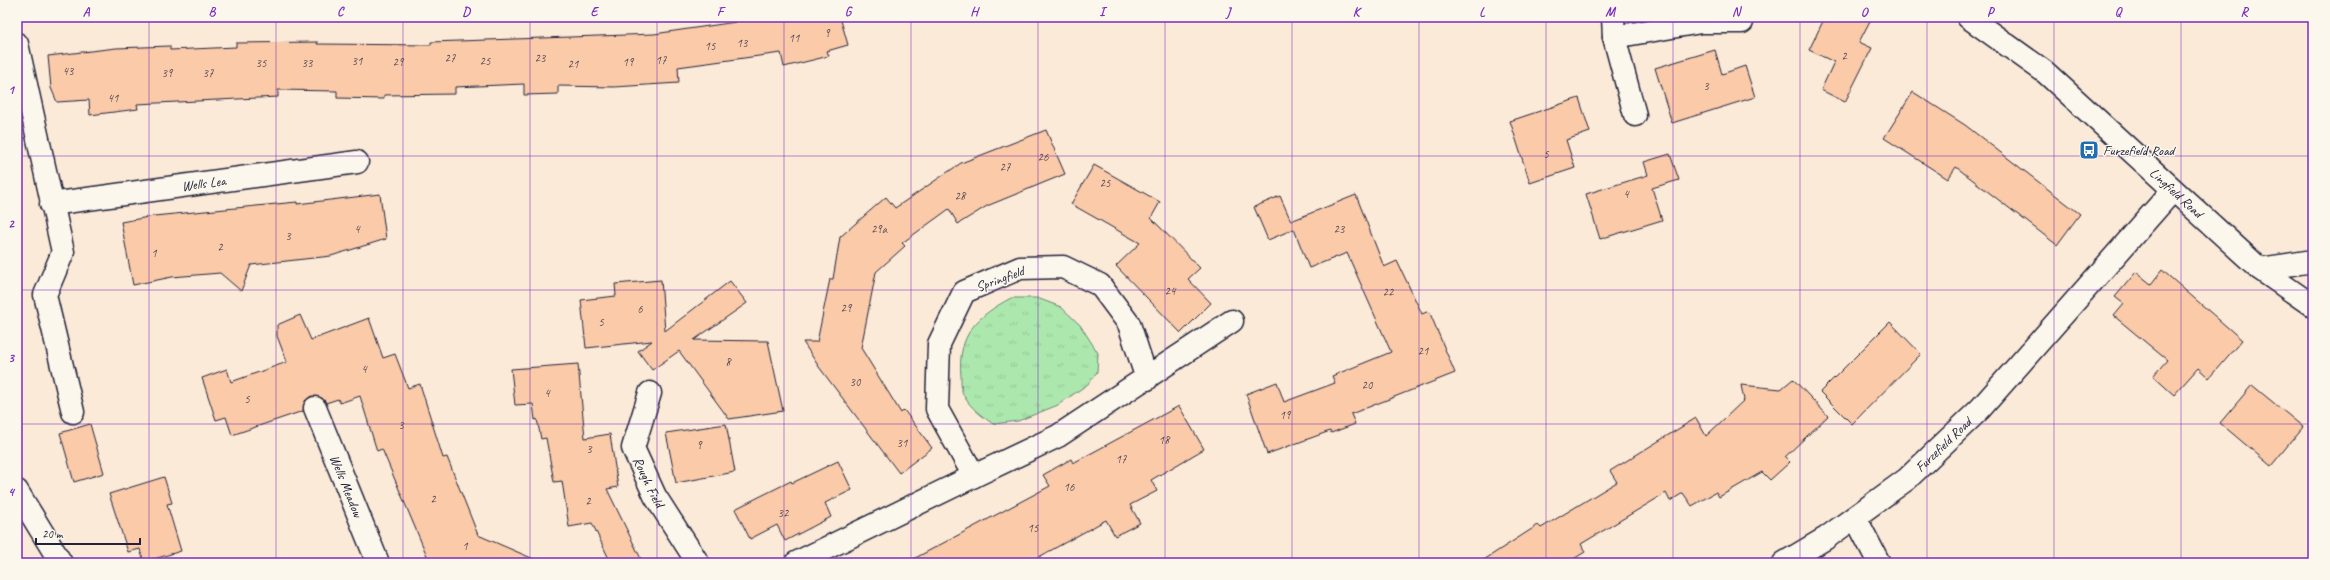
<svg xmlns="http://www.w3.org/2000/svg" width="2330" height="580" viewBox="0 0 2330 580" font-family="Caveat,sans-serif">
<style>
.grass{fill:url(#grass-tufts);stroke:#678574}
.building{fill:#facaa9;stroke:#22223b}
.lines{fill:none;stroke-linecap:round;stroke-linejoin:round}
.minor-casing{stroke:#22223b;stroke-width:25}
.minor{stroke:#fbf7ec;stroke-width:22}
.grid{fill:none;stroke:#7b2cbf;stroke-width:1;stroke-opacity:0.55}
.labels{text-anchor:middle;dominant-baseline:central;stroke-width:3;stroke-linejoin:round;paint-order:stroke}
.number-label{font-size:12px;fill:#584c56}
.poi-label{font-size:14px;fill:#22223b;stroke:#fbf7ec;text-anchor:start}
.street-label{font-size:14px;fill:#22223b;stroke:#fbf7ec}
.neatline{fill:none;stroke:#7b2cbf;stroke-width:1.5}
.grid-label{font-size:13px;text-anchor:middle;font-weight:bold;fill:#7b2cbf}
</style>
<defs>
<pattern id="grass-tufts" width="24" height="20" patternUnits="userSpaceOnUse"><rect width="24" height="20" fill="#ace8ae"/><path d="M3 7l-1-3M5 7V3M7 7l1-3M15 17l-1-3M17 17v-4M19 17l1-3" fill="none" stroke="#94c797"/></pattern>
</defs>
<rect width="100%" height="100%" fill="#fbead8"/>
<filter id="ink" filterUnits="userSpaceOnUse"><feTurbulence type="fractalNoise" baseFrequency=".025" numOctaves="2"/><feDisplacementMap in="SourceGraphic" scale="8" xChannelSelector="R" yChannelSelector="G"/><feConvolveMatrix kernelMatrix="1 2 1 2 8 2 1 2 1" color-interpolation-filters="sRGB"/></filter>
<g filter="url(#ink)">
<path class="grass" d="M 1011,298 L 1037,298 L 1061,307 L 1080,325 L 1098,353 L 1097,372 L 1088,384 L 1058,405 L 1018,421 L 993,424 C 982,416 969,407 963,394 C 961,390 961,381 961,376 C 957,335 977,316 1011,298 Z"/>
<g class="building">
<path d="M 735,17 L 840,17 L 848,45 L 827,51 L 829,56 L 784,67 L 781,53 L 678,67 L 679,83 L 614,87 L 558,86 L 558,94 L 524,95 L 524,84 L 455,87 L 455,94 L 384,95 L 384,99 L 337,98 L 337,91 L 278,90 L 278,97 L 137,104 L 138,109 L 90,115 L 89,100 L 57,102 L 51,88 L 48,56 L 116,48 L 170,46 L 170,50 L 236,47 L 236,43 L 318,42 L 317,44 L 431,45 L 431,42 L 654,34 L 736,22 Z"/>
<path d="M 1825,17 L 1872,17 L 1859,42 L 1872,48 L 1845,102 L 1821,90 L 1834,62 L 1809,50 Z"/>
<path d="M 1715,50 L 1722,74 L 1745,66 L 1755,97 L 1672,123 L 1655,68 Z"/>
<path d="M 1913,92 L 1965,125 L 2080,214 L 2057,245 L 1956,167 L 1948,179 L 1884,138 Z"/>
<path d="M 1579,98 L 1590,132 L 1566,140 L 1575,168 L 1530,183 L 1510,121 Z"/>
<path d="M 1046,130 L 1065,174 L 987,206 L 958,224 L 949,209 L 902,243 L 905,246 L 876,272 L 861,348 L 901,413 L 904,410 L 932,448 L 899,473 L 819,367 L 803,342 L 817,342 L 830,279 L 833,279 L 840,237 L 886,197 L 895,208 L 961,163 Z"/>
<path d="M 1670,154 L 1679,180 L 1652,188 L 1662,220 L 1600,239 L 1586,194 L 1648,175 L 1644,162 Z"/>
<path d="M 1094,165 L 1160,202 L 1151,218 L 1200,268 L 1188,279 L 1211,303 L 1181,333 L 1116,266 L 1140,243 L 1071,204 Z"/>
<path d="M 380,194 L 386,239 L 331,256 L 251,265 L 241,291 L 220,273 L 172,277 L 133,285 L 121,222 L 154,216 L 297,202 L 297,204 Z"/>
<path d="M 1356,195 L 1384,267 L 1397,261 L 1422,314 L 1429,311 L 1455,373 L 1351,414 L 1355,424 L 1331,433 L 1330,431 L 1267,454 L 1246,394 L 1277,382 L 1284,402 L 1335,383 L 1332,376 L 1391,352 L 1347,253 L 1309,268 L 1294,229 L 1268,240 L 1254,207 L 1280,196 L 1291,221 Z"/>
<path d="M 2162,270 L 2242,340 L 2209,378 L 2198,368 L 2174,395 L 2153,376 L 2167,360 L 2114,316 L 2124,304 L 2115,297 L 2136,272 L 2151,284 Z"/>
<path d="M 661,280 L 665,331 L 730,281 L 747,303 L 694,340 L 768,341 L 783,411 L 729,419 L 679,351 L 652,370 L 638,351 L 652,341 L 586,348 L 581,300 L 616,296 L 615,284 Z"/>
<path d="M 300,315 L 311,340 L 369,318 L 383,358 L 395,354 L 408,388 L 420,384 L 443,458 L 447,457 L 478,535 L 543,563 L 430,563 L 382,449 L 377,451 L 360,396 L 340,403 L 338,399 L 326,403 L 322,398 L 311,396 L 305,401 L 303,411 L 232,435 L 226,417 L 216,420 L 202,378 L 227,369 L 231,382 L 287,362 L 277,336 L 277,325 Z"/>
<path d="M 1890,322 L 1921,354 L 1852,424 L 1820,392 Z"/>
<path d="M 578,364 L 585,438 L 610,434 L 618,487 L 607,489 L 643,563 L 611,563 L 592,523 L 569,527 L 562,481 L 554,482 L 546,438 L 541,439 L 537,419 L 535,420 L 533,404 L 515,405 L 511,369 Z"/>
<path d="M 1793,379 L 1828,416 L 1785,457 L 1790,462 L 1770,480 L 1762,472 L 1719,497 L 1716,492 L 1692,506 L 1683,493 L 1670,501 L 1666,493 L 1581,544 L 1585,552 L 1567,563 L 1479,563 L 1538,525 L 1541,528 L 1617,482 L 1610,471 L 1696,418 L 1706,436 L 1744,400 L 1741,385 L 1781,389 Z"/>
<path d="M 2252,385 L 2303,427 L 2271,466 L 2220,423 Z"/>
<path d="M 1179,406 L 1204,449 L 1151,480 L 1157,491 L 1130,505 L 1140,523 L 1115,536 L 1106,520 L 1028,563 L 906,563 L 1050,486 L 1043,475 L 1071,459 L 1073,463 Z"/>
<path d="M 90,424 L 104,473 L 74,482 L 60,433 Z"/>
<path d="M 726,424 L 735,472 L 676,483 L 666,433 Z"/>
<path d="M 838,461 L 852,490 L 825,503 L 831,517 L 785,541 L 777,525 L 750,539 L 735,509 L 791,481 L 792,483 Z"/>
<path d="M 164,477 L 172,503 L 167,504 L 181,551 L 144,562 L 140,549 L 128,552 L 109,494 Z"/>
</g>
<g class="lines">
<g class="minor-casing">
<g id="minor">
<path d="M 1613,17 L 1614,37 L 1635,115"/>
<path id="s1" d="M 1968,17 L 2045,72 L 2260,269 L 2313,306"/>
<path d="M 1614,37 L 1701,22 L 1742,22"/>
<path d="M 17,44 L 63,252 L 45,295 L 73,412"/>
<path id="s2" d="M 51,204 L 357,162"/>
<path d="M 2260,269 L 2313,261"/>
<path d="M 1147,379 L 1129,324 L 1100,285 L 1063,267 L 1020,268 L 964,292 L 939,344 L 937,409 L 974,476 L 1058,436 L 1232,321"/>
<path id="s3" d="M 650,393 L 633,448 L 655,496 L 698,563"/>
<path id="s4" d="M 315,408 L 378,563"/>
<path d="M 17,491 L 61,563"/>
<path d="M 1855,517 L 1879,563"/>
<path d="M 796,563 L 974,476"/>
<path id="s5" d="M 1784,563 L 1826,538 L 1907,479 L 1980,409 L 2173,190"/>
</g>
</g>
<use href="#minor" class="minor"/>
</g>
</g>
<path class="grid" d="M 149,17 L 149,563M 276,17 L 276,563M 403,17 L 403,563M 530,17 L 530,563M 657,17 L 657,563M 784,17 L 784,563M 911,17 L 911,563M 1038,17 L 1038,563M 1165,17 L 1165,563M 1292,17 L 1292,563M 1419,17 L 1419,563M 1546,17 L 1546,563M 1673,17 L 1673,563M 1800,17 L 1800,563M 1927,17 L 1927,563M 2054,17 L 2054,563M 2181,17 L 2181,563M 17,156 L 2313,156M 17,290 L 2313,290M 17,424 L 2313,424"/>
<defs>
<g id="bus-square" transform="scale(1)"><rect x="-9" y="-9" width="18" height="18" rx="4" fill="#1f6fb2" stroke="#fbf7ec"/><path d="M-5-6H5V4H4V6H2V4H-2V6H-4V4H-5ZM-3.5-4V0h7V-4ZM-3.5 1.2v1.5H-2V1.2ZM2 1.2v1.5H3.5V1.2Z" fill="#fff"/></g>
</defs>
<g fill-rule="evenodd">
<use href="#bus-square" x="2089" y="150"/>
</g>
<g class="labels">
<g class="number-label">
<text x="827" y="33">9</text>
<text x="794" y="38">11</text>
<text x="742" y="43">13</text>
<text x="710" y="46">15</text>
<text x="1844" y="56">2</text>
<text x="450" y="58">27</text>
<text x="540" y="58">23</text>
<text x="661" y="60">17</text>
<text x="357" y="61">31</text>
<text x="485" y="61">25</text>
<text x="398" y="62">29</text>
<text x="628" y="62">19</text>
<text x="261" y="63">35</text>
<text x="307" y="63">33</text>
<text x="573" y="64">21</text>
<text x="68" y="71">43</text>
<text x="167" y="73">39</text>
<text x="208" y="73">37</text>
<text x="1706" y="86">3</text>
<text x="113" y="98">41</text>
<text x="1546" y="154">5</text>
<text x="1043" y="157">26</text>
<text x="1005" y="167">27</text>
<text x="1105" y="183">25</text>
<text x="1626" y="194">4</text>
<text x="960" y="196">28</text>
<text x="357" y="229">4</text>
<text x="879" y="229">29a</text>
<text x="1339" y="229">23</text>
<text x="288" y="236">3</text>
<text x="220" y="247">2</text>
<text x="154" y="253">1</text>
<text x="1170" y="291">24</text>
<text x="1388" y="292">22</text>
<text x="846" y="308">29</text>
<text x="640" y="309">6</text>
<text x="601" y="322">5</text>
<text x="1423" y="351">21</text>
<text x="728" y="362">8</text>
<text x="364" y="369">4</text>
<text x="855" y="382">30</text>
<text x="1367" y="385">20</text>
<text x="547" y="393">4</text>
<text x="247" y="399">5</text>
<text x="1285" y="415">19</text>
<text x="401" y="425">3</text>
<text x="1164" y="440">18</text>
<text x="902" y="443">31</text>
<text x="699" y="445">9</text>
<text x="589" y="449">3</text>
<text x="1121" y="459">17</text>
<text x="1069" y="487">16</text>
<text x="433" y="499">2</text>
<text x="588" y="501">2</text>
<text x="783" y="513">32</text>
<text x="1033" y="528">15</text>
<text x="465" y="546">1</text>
</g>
<g class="poi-label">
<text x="2103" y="150">Furzefield Road</text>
</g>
<g class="street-label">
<text stroke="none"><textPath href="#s2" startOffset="154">Wells Lea</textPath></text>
<text stroke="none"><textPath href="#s1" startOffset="273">Lingfield Road</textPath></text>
<text transform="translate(1000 279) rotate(-20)">Springfield</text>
<text stroke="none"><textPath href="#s5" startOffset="199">Furzefield Road</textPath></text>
<text stroke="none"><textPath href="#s3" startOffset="95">Rough Field</textPath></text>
<text stroke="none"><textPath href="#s4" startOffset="84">Wells Meadow</textPath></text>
</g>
</g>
<rect width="2330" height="580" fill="none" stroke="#fbf7ec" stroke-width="44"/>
<path d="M36 538v6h104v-6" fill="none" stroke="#22223b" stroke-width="2"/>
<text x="42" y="538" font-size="12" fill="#22223b" stroke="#fbf7ec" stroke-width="3" paint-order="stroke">20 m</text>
<rect x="22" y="22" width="2286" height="536" class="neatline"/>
<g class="grid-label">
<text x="86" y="16">A</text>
<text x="212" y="16">B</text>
<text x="340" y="16">C</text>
<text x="466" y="16">D</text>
<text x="594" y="16">E</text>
<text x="720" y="16">F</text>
<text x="848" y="16">G</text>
<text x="974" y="16">H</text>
<text x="1102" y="16">I</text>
<text x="1228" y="16">J</text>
<text x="1356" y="16">K</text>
<text x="1482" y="16">L</text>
<text x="1610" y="16">M</text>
<text x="1736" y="16">N</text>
<text x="1864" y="16">O</text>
<text x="1990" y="16">P</text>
<text x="2118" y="16">Q</text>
<text x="2244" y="16">R</text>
<text x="11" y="94">1</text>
<text x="11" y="228">2</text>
<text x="11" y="362">3</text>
<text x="11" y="496">4</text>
</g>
</svg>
